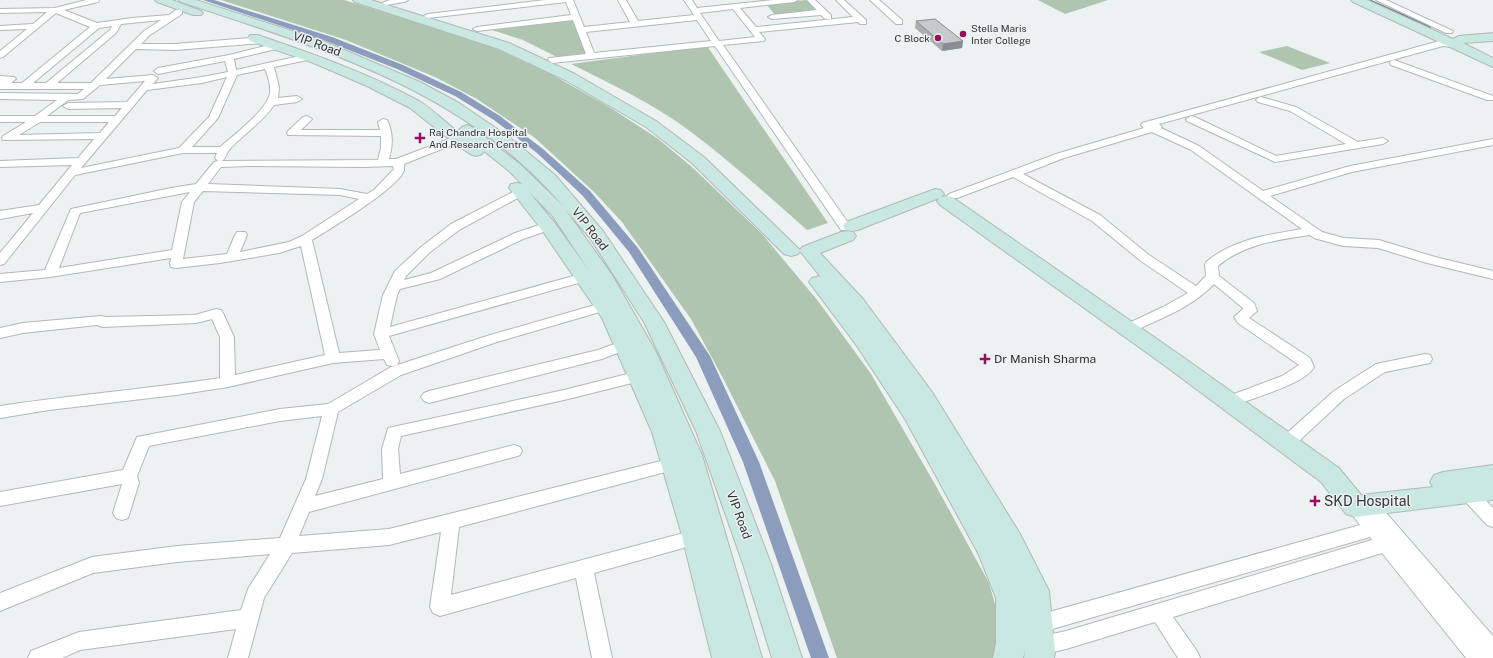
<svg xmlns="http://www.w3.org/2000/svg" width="1493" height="658" viewBox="0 0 1493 658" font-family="'Public Sans',sans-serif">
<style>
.green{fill:#afc5af}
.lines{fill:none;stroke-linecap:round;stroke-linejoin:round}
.stream{stroke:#707d93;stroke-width:2}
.canal{fill:#8b9cbc;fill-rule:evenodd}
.street-casing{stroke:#b2b8b9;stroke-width:2}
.secondary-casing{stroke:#b2b8b9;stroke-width:2}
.street{fill:#fff;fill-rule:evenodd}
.secondary{fill:#c8e8e1;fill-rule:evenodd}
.wall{fill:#aaaeb0}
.shaded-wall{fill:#8b8d90}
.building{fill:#c6cacd;stroke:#8b8d90}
.poi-dot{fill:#980d60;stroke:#ecf1f2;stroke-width:1.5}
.labels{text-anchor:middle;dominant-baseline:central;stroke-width:3;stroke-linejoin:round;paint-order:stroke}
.far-poi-label{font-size:10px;fill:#323434;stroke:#ecf1f2;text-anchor:start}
.street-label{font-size:12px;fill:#323434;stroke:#ecf1f2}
.poi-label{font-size:12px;fill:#323434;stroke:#ecf1f2;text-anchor:start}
.near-poi-label{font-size:14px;fill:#323434;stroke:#ecf1f2;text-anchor:start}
</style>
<rect width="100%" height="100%" fill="#ecf1f2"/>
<g class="green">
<path d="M 221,0 L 344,0 L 468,38 L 501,51 L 547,72 L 606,105 L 657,138 L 692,167 L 762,234 L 818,301 L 871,374 L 936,486 L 989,583 L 1001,625 L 993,658 L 837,658 L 775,481 L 724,380 L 691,319 L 622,222 L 594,192 L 535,138 L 477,99 L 435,77 L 346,40 Z"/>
<path d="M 806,0 L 817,11 L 776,16 L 766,4 Z"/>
<path d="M 1038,0 L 1108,0 L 1065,14 Z"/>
<path d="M 573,20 L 586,53 L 557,57 L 523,40 L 492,30 Z"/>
<path d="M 707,46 L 828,223 L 807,230 C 766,194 727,158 683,126 C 648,101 609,83 571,64 Z"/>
<path d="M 1287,46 L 1330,63 L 1302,70 L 1259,52 Z"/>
</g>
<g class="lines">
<path class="stream" d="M 1369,0 L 1430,27"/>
<path class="canal" d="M 203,0 L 214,0 L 332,37 L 403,65 L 461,92 L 500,116 L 543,149 L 590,191 L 638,248 L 710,356 L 759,462 L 829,658 L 811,658 L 743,462 L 696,357 L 629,252 L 582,195 L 537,153 L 494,120 L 455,96 L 397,69 L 326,41 Z"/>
<g class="street-casing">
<g id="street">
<path d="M 86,0 L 99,0 L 98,2 L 64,10 L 97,23 L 132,18 L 169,15 L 176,10 L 182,10 L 182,14 L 150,35 L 141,44 L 175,44 L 261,37 L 265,40 L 261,43 L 175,50 L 136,49 L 106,79 L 153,75 L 158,78 L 153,84 L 202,77 L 228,72 L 225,61 L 158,74 L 154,71 L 158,68 L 229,55 L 277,43 L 281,46 L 280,48 L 234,59 L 236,70 L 309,54 L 312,55 L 313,57 L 312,59 L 274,67 L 279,87 L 278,98 L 297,96 L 302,99 L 297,102 L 274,105 C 262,123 243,134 229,150 C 226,154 226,158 222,161 L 378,160 L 381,148 L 381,136 L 288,135 L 287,133 L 288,131 L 303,117 L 307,116 L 312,119 L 301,130 L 380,130 L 378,122 L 383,119 L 387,120 C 393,131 393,146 389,159 L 396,159 L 454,137 L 462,137 L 463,139 L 462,141 L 404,164 C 404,165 404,168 404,170 C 400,187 330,229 312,240 L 339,353 L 380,350 L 374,334 L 383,295 L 395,271 L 421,247 L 451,224 L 517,190 L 525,190 L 527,192 L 525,194 L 459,230 L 429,253 L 406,276 L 404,280 L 431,273 L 515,233 L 548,222 L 552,223 L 554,226 L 552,229 L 523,239 L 440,279 L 400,289 L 397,295 L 390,327 L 584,273 L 589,274 L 590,277 L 589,280 L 389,336 L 399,361 L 397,365 L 392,366 L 387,365 L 384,359 L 333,363 L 228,387 L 176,395 L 49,410 L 0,418 L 0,406 C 73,395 147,389 220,378 L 220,337 L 212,319 L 196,323 L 102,327 L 97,325 L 23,333 L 0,338 L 0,328 L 23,323 L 101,316 L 106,317 L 195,315 L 216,309 L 221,310 L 223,313 L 234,337 L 235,375 L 325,355 L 301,246 L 279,253 L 220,263 L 176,268 L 171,267 L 170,264 L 171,258 L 50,277 L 0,282 L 0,274 L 45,270 L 71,209 L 171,188 L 196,184 L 214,162 L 218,161 L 215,158 L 217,153 L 183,153 L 75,175 L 4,264 L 0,265 L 0,253 L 33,213 L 0,219 L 0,211 L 39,205 L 72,165 L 0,167 L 0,161 L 78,158 L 94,139 L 3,140 L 2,138 L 3,136 L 26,122 L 0,122 L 0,116 L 35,116 L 57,100 L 0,99 L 0,93 L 78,94 L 84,89 L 0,89 L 0,76 L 14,77 L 16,79 L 11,83 L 22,83 L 90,27 L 56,13 L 3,57 L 0,58 L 0,51 L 27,29 L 0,30 L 0,26 L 33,24 L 47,12 L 0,13 L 0,9 L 55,8 ZM 161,20 L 144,31 L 91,83 L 57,83 L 116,33 L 121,24 ZM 112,26 L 110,30 L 46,83 L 33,83 L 99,28 ZM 265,69 C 268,76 271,85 270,93 C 268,109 233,136 220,147 L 192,147 L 218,118 L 237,75 ZM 227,77 L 209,117 L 179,148 L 81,168 L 147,90 L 202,83 ZM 145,81 L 127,102 L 68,103 L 63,106 L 68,109 L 122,108 L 115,116 L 47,116 L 68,100 L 83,99 L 100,85 ZM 40,122 L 109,122 L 100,133 L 19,135 ZM 250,166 L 364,167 L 393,166 L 394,169 L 374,190 L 367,194 L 340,189 L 208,184 L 221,167 ZM 203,191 L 340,195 L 359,199 L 302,236 L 289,242 L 240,252 L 247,235 L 245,232 L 237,232 L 235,235 L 227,254 L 183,259 L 194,202 ZM 190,192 L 182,202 L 172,250 L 59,268 L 80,213 Z"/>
<path d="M 390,0 L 408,0 L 404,2 L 386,5 L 382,3 Z"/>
<path d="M 545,0 L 573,0 L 584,27 L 630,22 L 618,0 L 626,0 L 638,21 L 694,15 L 684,0 L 692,0 L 697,8 L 773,0 L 798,0 L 794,2 L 740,8 L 756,27 L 853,17 L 836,0 L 844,0 L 866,20 L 866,24 L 860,24 L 858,22 L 759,32 L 765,39 L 764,41 L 723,45 L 851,227 L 849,230 L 841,230 L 715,46 L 552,63 L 548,60 L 549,58 L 586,54 L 573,20 L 477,31 L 473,29 L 477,27 L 571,15 L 566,2 L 428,18 L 424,16 L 428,14 ZM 733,9 L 755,37 L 719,41 L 700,13 ZM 697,20 L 711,41 L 594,53 L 586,32 Z"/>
<path d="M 807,0 L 815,0 L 831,15 L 831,19 L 825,19 L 821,15 L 772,19 L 768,17 L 772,15 L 817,10 Z"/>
<path d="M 870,0 L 879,0 L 902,20 L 902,24 L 896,24 Z"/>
<path d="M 1376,0 L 1386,0 L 1453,31 L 1452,33 L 1446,33 Z"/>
<path d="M 1443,40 L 1453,41 L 1457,44 L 1453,47 L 1443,46 L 1159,124 L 1162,127 L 1161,128 L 1199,146 L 1263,191 L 1350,166 L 1493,139 L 1493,145 L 1352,172 L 1270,196 L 1322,232 L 1344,238 L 1379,240 L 1435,257 L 1493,271 L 1493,279 L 1427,263 L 1378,248 L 1343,246 L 1314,238 L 1310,235 C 1277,240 1244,244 1218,266 L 1219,276 L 1254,303 L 1257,311 L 1249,318 L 1310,358 L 1314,367 C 1305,383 1262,395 1244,402 L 1239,404 L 1234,402 L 1231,398 L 1234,394 L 1282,376 L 1299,365 L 1238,323 L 1234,317 L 1243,309 L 1243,308 L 1214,284 C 1194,305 1167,316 1141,328 L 1136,330 L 1131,328 L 1129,325 L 1131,322 L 1163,307 L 1188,293 L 1141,261 L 1092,221 L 1013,177 L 957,198 L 949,198 L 947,196 L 949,194 L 1056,154 L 1144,128 L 1141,125 L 1142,123 ZM 1152,132 L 1191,150 L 1302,229 C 1267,235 1234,239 1206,262 L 1205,265 L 1206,276 L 1196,286 L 1149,255 L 1100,215 L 1023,174 L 1064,158 Z"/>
<path d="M 1394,60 L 1493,96 L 1493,100 L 1487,100 L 1391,65 L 1390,63 L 1391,61 Z"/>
<path d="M 1261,97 L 1296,107 L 1358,142 L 1383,138 L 1388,141 L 1383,144 L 1275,162 L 1187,121 L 1186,119 L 1191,116 L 1195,117 L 1276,156 L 1346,144 L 1290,111 L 1258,102 L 1256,100 L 1258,98 Z"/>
<path d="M 605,302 L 610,303 L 612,306 L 610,309 L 497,342 L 401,375 L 338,412 L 322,479 L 315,496 L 383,479 L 382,449 L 388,428 L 564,390 L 639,371 L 644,372 L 646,376 L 644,380 L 564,400 L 401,436 L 398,449 L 400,474 L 514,445 L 520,447 L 522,451 L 520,455 L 514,457 L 309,512 L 299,536 L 389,529 L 673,458 L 679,459 L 681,464 L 679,469 L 673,470 L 459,527 L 451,595 L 695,530 L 701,533 L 704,538 L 701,543 L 594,573 L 612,658 L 592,658 L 576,578 L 440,616 L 433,613 L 430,607 L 441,532 L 389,545 L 292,553 L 264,598 L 248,658 L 228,658 L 236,629 L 80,650 L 62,658 L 28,658 L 31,651 L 79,632 L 241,610 L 248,589 L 270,554 L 177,562 L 93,573 L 0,611 L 0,593 L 92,557 L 177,546 L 280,538 L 306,479 L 322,416 L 280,421 L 149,446 L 137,476 L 139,483 L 128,518 L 122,520 L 116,518 L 113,513 L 122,484 L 0,506 L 0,492 L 123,470 L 137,437 L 280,409 L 328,404 L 391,367 L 487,336 Z"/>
<path d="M 625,340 L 630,342 L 632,345 L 630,348 L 602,359 L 429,403 L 424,401 L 421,397 L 424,393 L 429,391 L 598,350 Z"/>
<path d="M 1425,354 L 1430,355 L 1432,359 L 1430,363 L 1385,372 L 1344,399 L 1299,441 L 1293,443 L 1287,441 L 1285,437 L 1287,433 L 1334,391 L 1376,364 Z"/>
<path d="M 1468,486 L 1474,488 L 1493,508 L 1493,527 L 1487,525 L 1462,498 L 1459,493 L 1462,488 Z"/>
<path d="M 1369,498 L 1375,500 L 1493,636 L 1493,658 L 1466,658 L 1382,553 L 1173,617 L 1197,651 L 1200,658 L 1178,658 L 1155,622 L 1066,649 L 1037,656 L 1030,653 L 1027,646 L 1030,639 L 1066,631 L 1372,540 L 1370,537 L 1035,634 L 1028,631 L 1025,625 L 1028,619 L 1035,616 L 1360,525 L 1346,506 L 1349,501 L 1355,499 L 1362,502 Z"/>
</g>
</g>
<g class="secondary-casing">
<g id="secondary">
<path d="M 155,0 L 172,0 L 201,11 L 203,13 L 201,15 L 193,15 L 157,2 Z"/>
<path d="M 179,0 L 196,0 L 323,41 L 420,82 L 459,103 L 509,137 L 555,175 L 603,231 L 664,322 L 720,431 L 771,564 L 802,658 L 772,658 L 743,564 L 696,431 L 644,322 L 590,238 L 565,209 L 612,275 L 656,352 L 702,455 L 762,658 L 712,658 L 681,532 L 652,432 L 602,318 L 542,230 L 509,188 L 511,184 L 517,183 L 522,184 L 509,171 L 484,151 L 482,154 L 476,156 L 470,154 L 453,142 L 410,108 L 367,86 L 311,62 L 250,41 L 248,38 L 250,35 L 258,35 C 313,54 368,73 419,101 C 436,111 450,128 467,138 L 459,130 L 462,127 L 467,125 L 472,127 L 521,165 L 563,206 C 465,90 320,48 181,2 ZM 528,191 L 552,215 L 590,272 L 554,222 Z"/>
<path d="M 353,0 L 371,0 L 509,43 L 575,74 L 656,121 L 704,157 L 800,250 L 802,247 L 841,232 L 847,231 L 853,232 L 856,236 L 853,240 L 820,253 L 863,299 L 932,392 L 1020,534 L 1049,591 L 1055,652 L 1054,658 L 1024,658 L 1025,651 L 1023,658 L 993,658 L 996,643 L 996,598 L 978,553 L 905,419 L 857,346 L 809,282 L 812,278 L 820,276 L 800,251 L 798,254 L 791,256 L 784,254 L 692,163 L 646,127 L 565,80 L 499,49 L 355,2 Z"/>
<path d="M 1351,0 L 1367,0 L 1453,39 L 1459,36 L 1493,33 L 1493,41 L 1463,43 L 1493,58 L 1493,67 L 1353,2 Z"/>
<path d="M 935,189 L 941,190 L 944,194 L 941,197 L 946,196 L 952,197 L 1180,355 L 1339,468 L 1361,495 L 1433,487 L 1430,482 L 1434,475 L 1443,472 L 1493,465 L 1493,500 L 1355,517 L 1346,514 L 1321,482 L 1164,365 L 940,205 L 937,201 L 939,198 L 858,230 L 852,231 L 846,230 L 843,226 L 846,222 Z"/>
</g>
</g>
<use href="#street" class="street"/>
<use href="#secondary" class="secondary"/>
</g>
<path class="wall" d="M 916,21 L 963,41 L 962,48 L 942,51 L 915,28 Z"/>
<path class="shaded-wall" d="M 963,41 L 962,48 L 942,51 L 943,44 Z"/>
<path class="building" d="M 935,19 L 963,41 L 943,44 L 916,21 Z"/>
<g class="poi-dot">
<circle cx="963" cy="34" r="4"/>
<circle cx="938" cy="38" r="4"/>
<path d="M418 132h4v4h4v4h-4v4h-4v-4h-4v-4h4z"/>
<path d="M983 353h4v4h4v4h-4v4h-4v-4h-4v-4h4z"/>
<path d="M1313 495h4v4h4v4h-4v4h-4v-4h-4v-4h4z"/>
</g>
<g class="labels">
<g class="far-poi-label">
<text x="971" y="28">Stella Maris<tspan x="971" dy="12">Inter College</tspan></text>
<text x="930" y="38" text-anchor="end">C Block</text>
<text x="429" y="132">Raj Chandra Hospital<tspan x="429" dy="12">And Research Centre</tspan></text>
</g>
<g class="street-label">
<text transform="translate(317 44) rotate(20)">VIP Road</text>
<text transform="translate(590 229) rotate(52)">VIP Road</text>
<text transform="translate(739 515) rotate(70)">VIP Road</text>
</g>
<g class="poi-label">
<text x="994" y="359">Dr Manish Sharma</text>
</g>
<g class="near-poi-label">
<text x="1324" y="501">SKD Hospital</text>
</g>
</g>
</svg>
